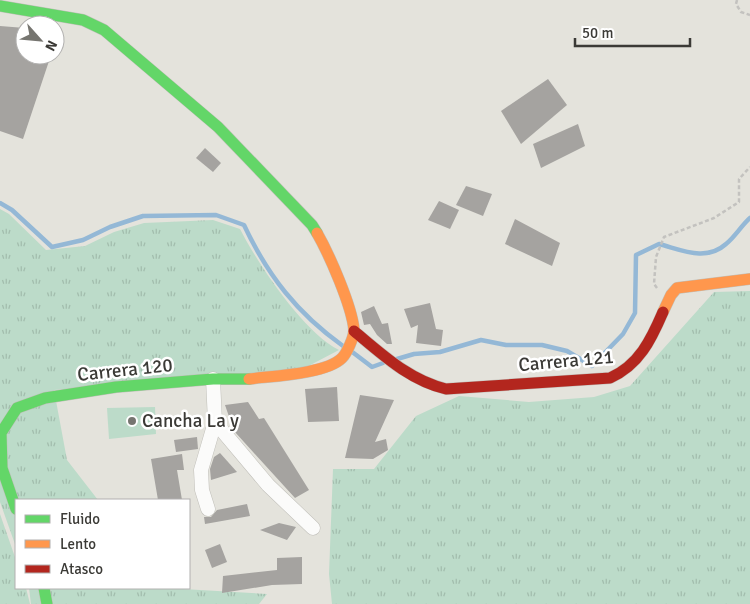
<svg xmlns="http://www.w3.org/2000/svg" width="750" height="604" viewBox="0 0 750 604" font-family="Signika,sans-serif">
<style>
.grass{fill:url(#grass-tufts)}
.garden{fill:#bcdbc9}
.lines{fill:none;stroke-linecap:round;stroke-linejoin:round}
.stream{stroke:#94b8d6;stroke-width:4.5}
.building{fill:#a5a3a0}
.street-casing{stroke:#c0bfb9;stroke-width:15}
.fast-casing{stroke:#c0bfb9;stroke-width:12}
.slow-casing{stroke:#c0bfb9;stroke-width:12}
.jam-casing{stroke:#c0bfb9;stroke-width:12}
.path{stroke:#c3c2bf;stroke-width:2.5;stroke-dasharray:4 2.5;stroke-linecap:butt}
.street{stroke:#fbfbfa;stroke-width:14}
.fast{stroke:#63d668;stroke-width:11}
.slow{stroke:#ff974d;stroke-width:11}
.jam{stroke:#b3261e;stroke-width:11}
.poi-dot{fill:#767570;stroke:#fff;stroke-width:2}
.labels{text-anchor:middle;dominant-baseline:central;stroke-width:5;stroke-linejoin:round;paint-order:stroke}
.street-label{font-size:19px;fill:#3b3a36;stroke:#fff}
.poi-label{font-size:19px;fill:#3b3a36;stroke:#fff;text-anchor:start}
</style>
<defs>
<pattern id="grass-tufts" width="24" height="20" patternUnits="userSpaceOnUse" patternTransform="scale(1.25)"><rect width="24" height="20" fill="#bcdbc9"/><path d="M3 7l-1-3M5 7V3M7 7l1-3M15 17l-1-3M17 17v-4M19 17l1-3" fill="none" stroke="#a2bdad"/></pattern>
</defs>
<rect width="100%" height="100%" fill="#e4e3dc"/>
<g class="grass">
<path d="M 0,209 L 9,214 L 46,250 L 85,246 L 114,232 L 144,223 L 213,220 L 240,229 C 258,264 303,332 339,350 L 297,372 L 54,390 L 67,460 L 98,500 L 16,500 L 16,547 L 0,502 Z"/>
<path d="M 750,291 L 750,604 L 332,604 L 329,574 L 333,469 L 374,469 L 416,416 L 459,396 L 529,402 L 594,397 L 630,386 L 714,292 Z"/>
<path d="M 0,514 L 16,560 L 16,588 L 26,588 L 30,604 L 0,604 Z"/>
<path d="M 29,588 L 166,588 L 267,594 L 259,604 L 31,604 Z"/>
</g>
<path class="garden" d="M 155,407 L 156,434 L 109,439 L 107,408 Z"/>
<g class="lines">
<g class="stream">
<path d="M 0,203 L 12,210 L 52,247 L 83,240 L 110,227 L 143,216 L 216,215 L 244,225 C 268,276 297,313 343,346"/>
<path d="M 351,351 L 372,367 L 383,363"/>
<path d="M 397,359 L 414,354 L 440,352 L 481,340 L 506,345 L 542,345 L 567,351 L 592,366 L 623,334 L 635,313 L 636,255 L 659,244 C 682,250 706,262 726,244 C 735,237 741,226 750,218"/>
</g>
</g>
<g class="building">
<path d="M 0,26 L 25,28 L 25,55 L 51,55 L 23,139 L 0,131 Z"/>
<path d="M 548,79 L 567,105 L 521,144 L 501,111 Z"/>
<path d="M 578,124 L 585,146 L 541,168 L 533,144 Z"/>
<path d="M 205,148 L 221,163 L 213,172 L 196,158 Z"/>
<path d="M 466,186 L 492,194 L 483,216 L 456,205 Z"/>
<path d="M 439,201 L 459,210 L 450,229 L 428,220 Z"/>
<path d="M 515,219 L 560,243 L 552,266 L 505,244 Z"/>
<path d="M 430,303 L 436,329 L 443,330 L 441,346 L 416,343 L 418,325 L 411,328 L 404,309 Z"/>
<path d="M 374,306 L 382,324 L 388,323 L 392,344 L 387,344 L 377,335 L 370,324 L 364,325 L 361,312 Z"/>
<path d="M 337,387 L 339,421 L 308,422 L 305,389 Z"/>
<path d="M 360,395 L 394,400 L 375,442 L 386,439 L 388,450 L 373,459 L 345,458 Z"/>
<path d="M 248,402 L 259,419 L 264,418 L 309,490 L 295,498 L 234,431 L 225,405 Z"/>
<path d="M 197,437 L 198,449 L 176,452 L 174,440 Z"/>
<path d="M 220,453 L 237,472 L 211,480 L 210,469 L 214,457 Z"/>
<path d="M 182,454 L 184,470 L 177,470 L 182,500 L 158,500 L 151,459 Z"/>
<path d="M 247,504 L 250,516 L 205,524 L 204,517 L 211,517 L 217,510 Z"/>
<path d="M 279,523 L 296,527 L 287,540 L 260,530 Z"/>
<path d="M 220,544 L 227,562 L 212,568 L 205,550 Z"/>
<path d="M 302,557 L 302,584 L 272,585 L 222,593 L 223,576 L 277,570 L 277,558 Z"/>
</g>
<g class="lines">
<g class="street-casing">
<g id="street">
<path d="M 215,422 L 268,485 L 313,528"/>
<path d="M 208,509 L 202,490 L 201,470 L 215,422 L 213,379"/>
</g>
</g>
<g class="fast-casing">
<g id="fast">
<path d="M 0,6 L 83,20 L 104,30 L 218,127 L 312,225 L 317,233"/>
<path d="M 16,509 L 2,468 L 1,433 L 17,408 L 45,398 L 116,387 L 213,379 L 249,379"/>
<path d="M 44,588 L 47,604"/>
</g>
</g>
<g class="slow-casing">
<g id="slow">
<path d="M 663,312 L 671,295 L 677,288 L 750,279"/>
<path d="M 249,379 C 272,376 326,374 342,358 C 347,353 354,337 354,330 C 352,306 329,254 317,233"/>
</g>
</g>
<g class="jam-casing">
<path id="jam" d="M 354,331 C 383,355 409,380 446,389 L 610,378 C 639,365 651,340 663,312"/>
</g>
<g class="path">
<path d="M 737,0 L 736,4 L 741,12 L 750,15"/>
<path d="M 657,288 L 654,284 L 656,257 L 664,237 L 714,218 L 739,202 L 739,179 L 750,167"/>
</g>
<use href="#street" class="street"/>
<use href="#fast" class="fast"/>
<use href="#slow" class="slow"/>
<use href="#jam" class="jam"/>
</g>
<circle class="poi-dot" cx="132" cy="421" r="5"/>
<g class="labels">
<g class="street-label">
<text transform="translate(566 361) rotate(-5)">Carrera 121</text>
<text transform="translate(125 370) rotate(-6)">Carrera 120</text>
</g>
<g class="poi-label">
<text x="142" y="421">Cancha La y</text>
</g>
</g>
<rect x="15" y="499" width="175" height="90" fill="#ffffff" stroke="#b1b0af"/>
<rect x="25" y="515" width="25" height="8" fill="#63d668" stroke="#b1b0af"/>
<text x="60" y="524" font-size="15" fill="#3b3a36">Fluido</text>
<rect x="25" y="540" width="25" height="8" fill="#ff974d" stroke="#b1b0af"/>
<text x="60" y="549" font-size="15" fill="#3b3a36">Lento</text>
<rect x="25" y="565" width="25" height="8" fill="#b3261e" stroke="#b1b0af"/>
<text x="60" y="574" font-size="15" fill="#3b3a36">Atasco</text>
<g transform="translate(40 40) rotate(117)"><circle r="24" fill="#ffffff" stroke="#b1b0af"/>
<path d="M0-4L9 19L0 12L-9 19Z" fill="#767570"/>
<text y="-8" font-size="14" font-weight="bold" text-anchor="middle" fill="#3b3a36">N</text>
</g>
<path d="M575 38v8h115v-8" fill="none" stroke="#3b3a36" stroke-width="2.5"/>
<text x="582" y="38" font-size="15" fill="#3b3a36" stroke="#ffffff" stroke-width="4" paint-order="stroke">50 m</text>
</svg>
